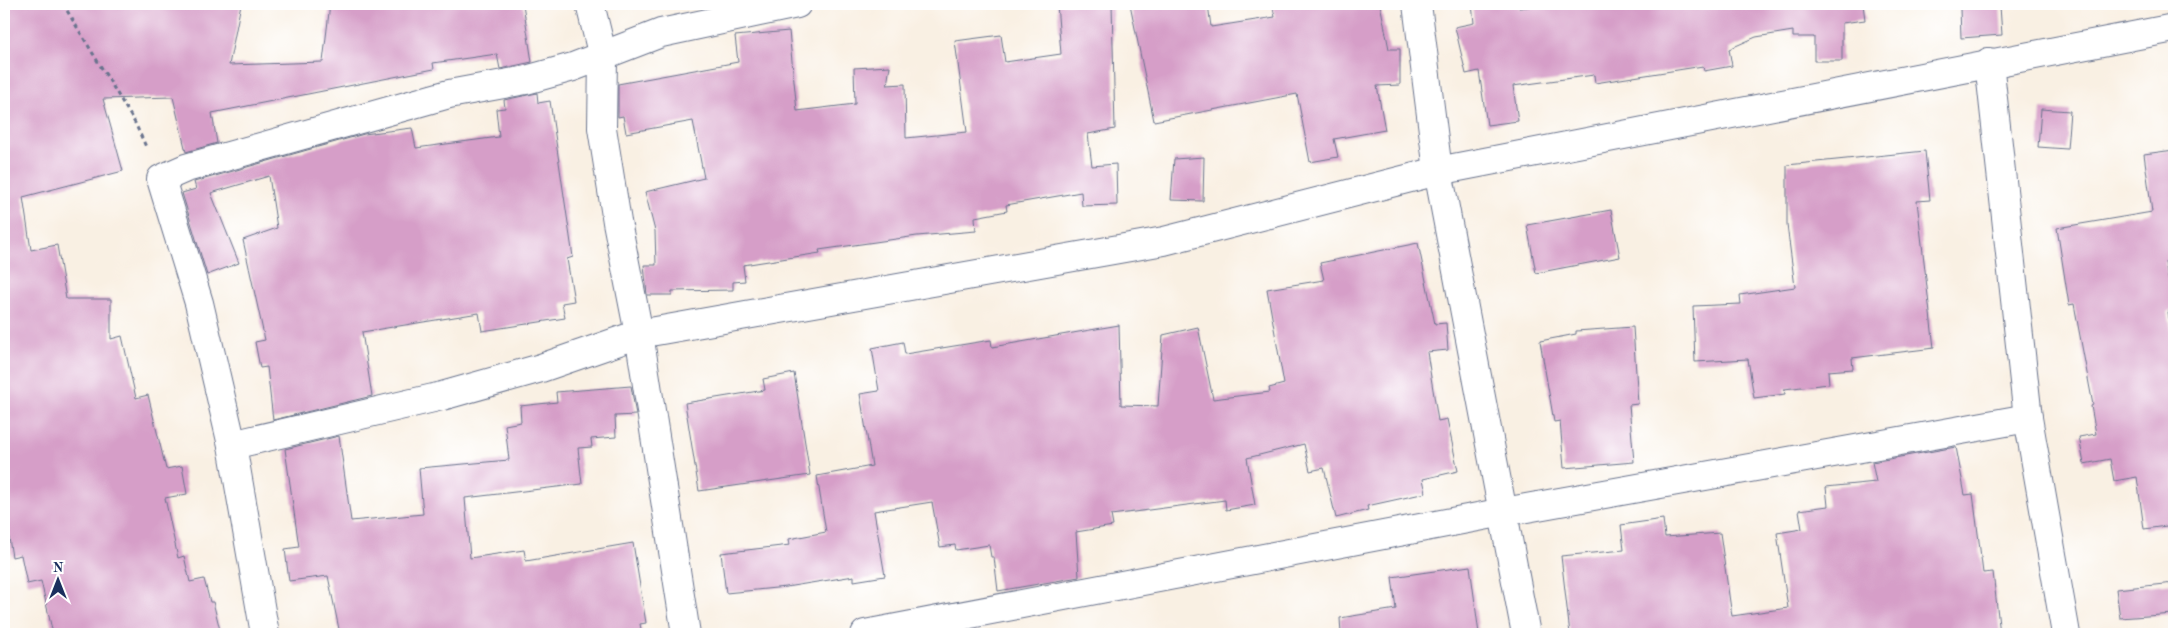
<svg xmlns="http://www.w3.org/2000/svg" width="2178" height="638" viewBox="0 0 2178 638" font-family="'Old Standard TT',serif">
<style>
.building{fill:#d69ec8}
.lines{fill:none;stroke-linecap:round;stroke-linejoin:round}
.street-casing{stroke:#69738d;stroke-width:30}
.path{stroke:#69738d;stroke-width:3;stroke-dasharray:4 4;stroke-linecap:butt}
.street{stroke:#fff;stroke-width:28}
</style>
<rect width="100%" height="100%" fill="#fff"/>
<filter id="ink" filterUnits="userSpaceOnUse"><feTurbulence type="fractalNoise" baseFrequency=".02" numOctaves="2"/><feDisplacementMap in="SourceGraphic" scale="10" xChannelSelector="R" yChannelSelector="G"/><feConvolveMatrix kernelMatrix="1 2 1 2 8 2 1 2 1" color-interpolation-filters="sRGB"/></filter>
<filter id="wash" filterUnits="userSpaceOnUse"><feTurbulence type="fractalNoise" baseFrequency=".0096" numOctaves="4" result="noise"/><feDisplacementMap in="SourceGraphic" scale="20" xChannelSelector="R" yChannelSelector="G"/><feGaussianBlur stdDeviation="1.12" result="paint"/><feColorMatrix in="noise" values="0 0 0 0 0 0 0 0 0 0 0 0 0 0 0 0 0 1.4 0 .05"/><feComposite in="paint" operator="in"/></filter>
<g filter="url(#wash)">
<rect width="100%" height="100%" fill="#f9f0e3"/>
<g id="blocks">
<g class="building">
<path d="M 4,4 L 241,4 L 229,65 L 323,62 L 330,4 L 523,4 L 532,62 L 500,69 L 497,54 L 433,63 L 434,69 L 212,113 L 217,143 L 186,152 L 173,97 L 103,99 L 123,171 L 23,197 L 31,250 L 57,245 L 66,299 L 111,299 L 111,339 L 122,336 L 136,398 L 148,395 L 166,469 L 182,466 L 187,494 L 165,498 L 178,558 L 184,556 L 190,582 L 204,579 L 210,602 L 213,602 L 220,630 L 202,634 L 53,634 L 41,581 L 27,584 L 21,555 L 12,557 L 8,532 L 4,533 Z"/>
<path d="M 1057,4 L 1112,4 L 1115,129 L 1088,134 L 1092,166 L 1116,164 L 1117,205 L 1082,206 L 1081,192 L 1006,205 L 1007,211 L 975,217 L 976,231 L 917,236 L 819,250 L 820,253 L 743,265 L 745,281 L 733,282 L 733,290 L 672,291 L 672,295 L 647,295 L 644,265 L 656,265 L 655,231 L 645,192 L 704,178 L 693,121 L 626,133 L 623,116 L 618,117 L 618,84 L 738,62 L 735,36 L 789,31 L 797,111 L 855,104 L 854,68 L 890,66 L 887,85 L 905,84 L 906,138 L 967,132 L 955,41 L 1001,35 L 1005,62 L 1061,54 Z"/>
<path d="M 1130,4 L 1208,4 L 1211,27 L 1275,17 L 1272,4 L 1380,4 L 1389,49 L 1400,49 L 1400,85 L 1377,86 L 1385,130 L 1334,139 L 1338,157 L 1310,162 L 1297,94 L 1154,121 Z"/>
<path d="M 1472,4 L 1518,4 L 1519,8 L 1549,4 L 1863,4 L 1865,20 L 1842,23 L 1842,61 L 1814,61 L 1814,37 L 1793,37 L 1793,31 L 1756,37 L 1729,49 L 1732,66 L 1704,71 L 1703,66 L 1595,83 L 1594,75 L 1513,86 L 1518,121 L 1487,125 L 1479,71 L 1466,74 L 1455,27 L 1474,23 Z"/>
<path d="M 2000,6 L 2002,35 L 1961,38 L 1960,8 Z"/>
<path d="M 537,93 L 538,103 L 550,101 L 573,257 L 567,259 L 574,301 L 562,303 L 565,318 L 482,331 L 479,313 L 362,332 L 372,396 L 273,420 L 267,367 L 260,368 L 255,342 L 265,340 L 243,240 L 277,228 L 269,176 L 211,193 L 239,263 L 207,275 L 182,193 L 196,189 L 194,182 L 364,134 L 412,128 L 416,148 L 499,137 L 496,109 L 505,108 L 504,100 Z"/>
<path d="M 2041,109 L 2070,111 L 2067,149 L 2038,147 Z"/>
<path d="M 2174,150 L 2174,261 L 2165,262 L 2174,309 L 2168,312 L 2174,345 L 2174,525 L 2144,529 L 2137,477 L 2114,481 L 2110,459 L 2084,464 L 2079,437 L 2096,434 L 2091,406 L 2093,405 L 2074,304 L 2069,305 L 2057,228 L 2152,212 L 2144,154 Z"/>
<path d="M 1925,151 L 1930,200 L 1917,201 L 1934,348 L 1852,358 L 1853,369 L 1828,371 L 1829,384 L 1784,389 L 1785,394 L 1754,398 L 1748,359 L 1695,362 L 1693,306 L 1741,304 L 1740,295 L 1795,287 L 1787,225 L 1787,165 Z"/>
<path d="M 1204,157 L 1203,201 L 1171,200 L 1174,159 Z"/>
<path d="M 1611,210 L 1620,257 L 1536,273 L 1527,225 Z"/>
<path d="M 1418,243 L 1435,324 L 1446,323 L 1448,350 L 1427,352 L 1438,421 L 1447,419 L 1458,471 L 1423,479 L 1426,493 L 1367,506 L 1368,510 L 1336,518 L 1324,468 L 1310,471 L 1304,444 L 1247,458 L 1255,505 L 1226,510 L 1225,500 L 1111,515 L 1113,526 L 1076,532 L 1079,577 L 998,591 L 994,557 L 991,557 L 989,545 L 956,550 L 955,545 L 940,547 L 932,502 L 874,511 L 885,576 L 854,581 L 854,576 L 786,587 L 726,593 L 721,553 L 790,545 L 789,539 L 826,532 L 817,476 L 872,466 L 860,394 L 879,391 L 872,348 L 903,342 L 905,354 L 991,340 L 992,347 L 1119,325 L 1121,405 L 1158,406 L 1163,335 L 1198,327 L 1213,399 L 1270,392 L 1269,388 L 1284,384 L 1267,289 L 1324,280 L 1320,263 Z"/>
<path d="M 1633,327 L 1638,404 L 1629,405 L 1634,462 L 1564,468 L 1560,421 L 1554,422 L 1540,341 L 1576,334 L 1576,331 Z"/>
<path d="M 794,373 L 810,475 L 699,491 L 685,403 L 765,390 L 763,379 Z"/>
<path d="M 631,386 L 636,415 L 615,416 L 616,437 L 591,439 L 592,447 L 578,448 L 582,484 L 465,498 L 470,558 L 524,550 L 526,561 L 633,543 L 646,623 L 640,624 L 642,634 L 340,634 L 328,576 L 289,581 L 285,549 L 299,547 L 285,449 L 339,436 L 351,521 L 423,514 L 419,468 L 509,460 L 505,425 L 521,422 L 520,406 L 557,402 L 556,392 Z"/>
<path d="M 1956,447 L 1965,495 L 1973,494 L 1983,573 L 1993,572 L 2000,634 L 1570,634 L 1561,556 L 1624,550 L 1621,525 L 1663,519 L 1665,537 L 1720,533 L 1732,616 L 1788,608 L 1777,533 L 1802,529 L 1799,510 L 1828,506 L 1826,487 L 1876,482 L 1872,462 Z"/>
<path d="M 1470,566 L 1479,634 L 1341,634 L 1340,618 L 1396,609 L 1392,577 Z"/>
<path d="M 2174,583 L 2174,614 L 2120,618 L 2116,589 Z"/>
</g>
</g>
</g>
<g filter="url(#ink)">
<use href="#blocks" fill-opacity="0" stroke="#69738d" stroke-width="1"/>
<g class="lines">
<g class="street-casing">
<g id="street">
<path d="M 590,4 L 603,57 L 602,128 L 617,222 L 639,334 L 686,634"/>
<path d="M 1417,4 L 1438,171 L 1526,634"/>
<path d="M 1989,62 L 2028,418 L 2066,634"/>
<path d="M 232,445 L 442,396 L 541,368 L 639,334 L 1164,241 L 1438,171 L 2174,28"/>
<path d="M 265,634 L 232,445 L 199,303 L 161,179 L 186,168 L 449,94 L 526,80 L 573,67 L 661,33 L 797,4"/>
<path d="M 865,634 L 1504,512 L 2028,418"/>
</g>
</g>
<path class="path" d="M 63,4 L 135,123 L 147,149"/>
<use href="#street" class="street"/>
</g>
</g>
<rect width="2178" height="638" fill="none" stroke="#fff" stroke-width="20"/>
<g transform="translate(58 580)" stroke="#ffffff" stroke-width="4" paint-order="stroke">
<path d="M0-4L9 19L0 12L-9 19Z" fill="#1b2f5e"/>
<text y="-8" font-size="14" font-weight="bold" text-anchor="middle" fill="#1b2f5e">N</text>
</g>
</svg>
